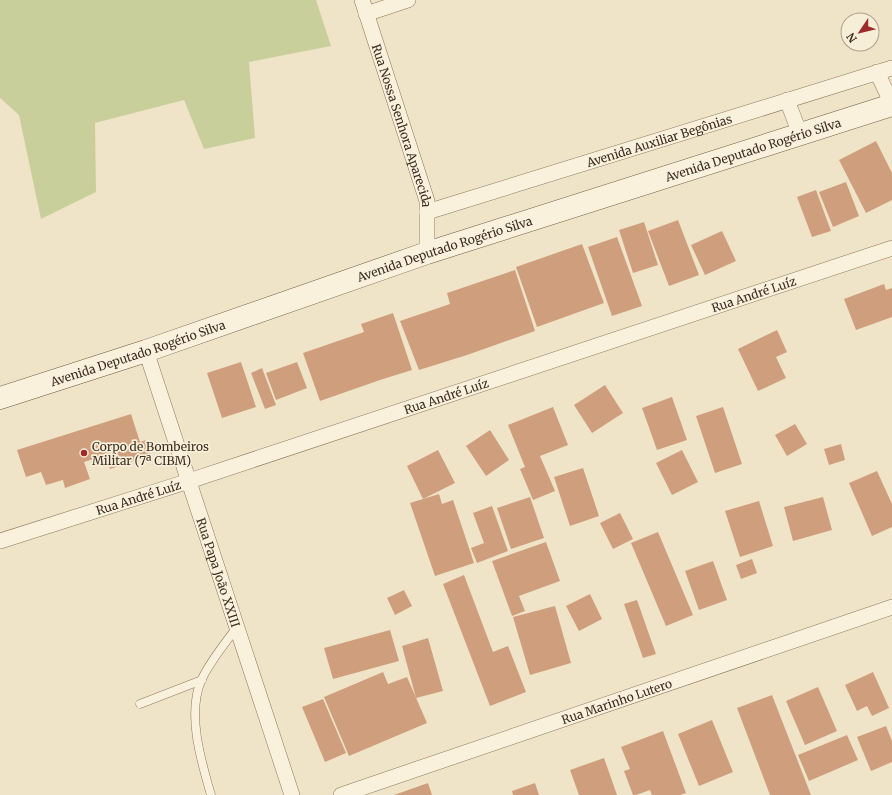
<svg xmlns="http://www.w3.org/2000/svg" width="892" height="795" viewBox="0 0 892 795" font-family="Merriweather,serif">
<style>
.green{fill:#c9cf9b}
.building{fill:#cf9f7d}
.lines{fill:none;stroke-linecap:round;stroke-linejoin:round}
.lane-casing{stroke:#8d765c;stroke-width:9}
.street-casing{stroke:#8d765c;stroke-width:16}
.secondary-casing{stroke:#6f573f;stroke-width:23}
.lane{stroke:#faf1dc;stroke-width:8}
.street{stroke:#faf1dc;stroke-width:15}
.secondary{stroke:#faf1dc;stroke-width:22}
.poi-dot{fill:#9e2a2b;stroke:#f7eed8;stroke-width:1.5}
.labels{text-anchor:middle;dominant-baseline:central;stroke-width:3.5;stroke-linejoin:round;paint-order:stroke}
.street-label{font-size:12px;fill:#3d2e20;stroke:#f7eed8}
.poi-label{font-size:12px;fill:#3d2e20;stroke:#f7eed8;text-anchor:start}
</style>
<rect width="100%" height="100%" fill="#f0e4c8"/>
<path class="green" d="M 0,0 L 316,0 L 331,46 L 249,62 L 255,138 L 204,149 L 184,100 L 95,123 L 96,192 L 41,219 L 19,115 L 0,98 Z"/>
<g class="building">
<path d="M 876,141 L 892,173 L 892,200 L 866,213 L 839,160 Z"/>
<path d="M 846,182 L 859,216 L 833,227 L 819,192 Z"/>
<path d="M 816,190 L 831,231 L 812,237 L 797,197 Z"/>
<path d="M 678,220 L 699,275 L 669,286 L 648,231 Z"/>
<path d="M 644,222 L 658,265 L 633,273 L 619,230 Z"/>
<path d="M 722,231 L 736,261 L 705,275 L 691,245 Z"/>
<path d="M 617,237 L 642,306 L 612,316 L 588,247 Z"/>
<path d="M 582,244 L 604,303 L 537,327 L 516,267 Z"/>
<path d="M 515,270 L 535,331 L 467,355 L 419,370 L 400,321 L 450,304 L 447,293 Z"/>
<path d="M 884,284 L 886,290 L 892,288 L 892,317 L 856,330 L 844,299 Z"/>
<path d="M 393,313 L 412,370 L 380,380 L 320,401 L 303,353 L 364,332 L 361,324 Z"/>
<path d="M 777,330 L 787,352 L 776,357 L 786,378 L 758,391 L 738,349 Z"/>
<path d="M 241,362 L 256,407 L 222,418 L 207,373 Z"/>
<path d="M 297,362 L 307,388 L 276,400 L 266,373 Z"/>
<path d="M 262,368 L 276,405 L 265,409 L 251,373 Z"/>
<path d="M 605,385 L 623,413 L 592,433 L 574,405 Z"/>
<path d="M 672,397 L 687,440 L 657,450 L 642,408 Z"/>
<path d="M 553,407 L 568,445 L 540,456 L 555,491 L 533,500 L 520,469 L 525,467 L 508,425 Z"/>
<path d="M 723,407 L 742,464 L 715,473 L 696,416 Z"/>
<path d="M 131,414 L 140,442 L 146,440 L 151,455 L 110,469 L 106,455 L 84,462 L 90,479 L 65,488 L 63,480 L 46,485 L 41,472 L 26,477 L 17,450 Z"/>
<path d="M 795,424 L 807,444 L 787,456 L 775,435 Z"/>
<path d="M 490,430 L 509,460 L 486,476 L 466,446 Z"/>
<path d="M 841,444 L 845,460 L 829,465 L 824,449 Z"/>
<path d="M 438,450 L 455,483 L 423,499 L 407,466 Z"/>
<path d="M 682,450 L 698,482 L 672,495 L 656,463 Z"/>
<path d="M 583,468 L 599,516 L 570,526 L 554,477 Z"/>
<path d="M 877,471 L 892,504 L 892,527 L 872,536 L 849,483 Z"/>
<path d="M 439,494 L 442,504 L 453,500 L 474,563 L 435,576 L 410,503 Z"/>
<path d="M 530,497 L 544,538 L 511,549 L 497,508 Z"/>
<path d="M 823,497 L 832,530 L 793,541 L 784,507 Z"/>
<path d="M 759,501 L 773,546 L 740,557 L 725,511 Z"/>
<path d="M 492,506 L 508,551 L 477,563 L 471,548 L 484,543 L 473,513 Z"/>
<path d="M 620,513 L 633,539 L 613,549 L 600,523 Z"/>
<path d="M 658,532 L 693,615 L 666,626 L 631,543 Z"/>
<path d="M 546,542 L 560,581 L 519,596 L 525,611 L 512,616 L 492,561 Z"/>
<path d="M 752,559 L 757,573 L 741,579 L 736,565 Z"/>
<path d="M 713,561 L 727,600 L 699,610 L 685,571 Z"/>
<path d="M 464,575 L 493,652 L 508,646 L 526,692 L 490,706 L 443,584 Z"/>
<path d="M 404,590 L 412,606 L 395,615 L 387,598 Z"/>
<path d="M 590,594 L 602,619 L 579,631 L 566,606 Z"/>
<path d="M 637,600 L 656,654 L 643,658 L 624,604 Z"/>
<path d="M 555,606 L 571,663 L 530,675 L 513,617 Z"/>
<path d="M 390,630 L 399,661 L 333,679 L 324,648 Z"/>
<path d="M 428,638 L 443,691 L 416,698 L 402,646 Z"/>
<path d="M 383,672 L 388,684 L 407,677 L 427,723 L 349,756 L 324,697 Z"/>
<path d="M 873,672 L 889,708 L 872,716 L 867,706 L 857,711 L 845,685 Z"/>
<path d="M 818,687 L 837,731 L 805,745 L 786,701 Z"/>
<path d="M 772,695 L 811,795 L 770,795 L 737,708 Z"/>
<path d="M 323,699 L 346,753 L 325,762 L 302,707 Z"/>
<path d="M 712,720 L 733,772 L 699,786 L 678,734 Z"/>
<path d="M 886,726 L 892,741 L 892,762 L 871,771 L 857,737 Z"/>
<path d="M 663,731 L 686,793 L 680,795 L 652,795 L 650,790 L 636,795 L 633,795 L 624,771 L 630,769 L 621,747 Z"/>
<path d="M 847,735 L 858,760 L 809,781 L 798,755 Z"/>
<path d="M 604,758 L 617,795 L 579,795 L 570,770 Z"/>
<path d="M 428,783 L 432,795 L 394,795 Z"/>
<path d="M 535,783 L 539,795 L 513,795 L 512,791 Z"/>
</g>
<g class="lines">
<g class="lane-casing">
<g id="lane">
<path d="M 140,704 L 202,680"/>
<path d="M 211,795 C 201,761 187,714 201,681 C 208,664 226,642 237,627"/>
</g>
</g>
<g class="street-casing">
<g id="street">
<path id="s1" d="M 362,0 L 427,201 L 427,253"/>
<path d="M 366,14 L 408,0"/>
<path d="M 877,72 L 892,104"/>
<path d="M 787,100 L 800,134"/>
<path id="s2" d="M 427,212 L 892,68"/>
<path id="s3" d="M 146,351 L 292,795"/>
<path id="s4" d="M 0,541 L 189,481 L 892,248"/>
<path id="s5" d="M 341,795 L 892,607"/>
</g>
</g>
<g class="secondary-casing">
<g id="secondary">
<path id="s6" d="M 0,398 L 146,351 L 427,253 L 892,105"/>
</g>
</g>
<use href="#lane" class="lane"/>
<use href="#street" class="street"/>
<use href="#secondary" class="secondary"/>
</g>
<circle class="poi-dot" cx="84" cy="453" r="4"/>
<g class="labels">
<g class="street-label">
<text stroke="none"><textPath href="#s1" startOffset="132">Rua Nossa Senhora Aparecida</textPath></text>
<text stroke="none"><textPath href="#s2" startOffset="243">Avenida Auxiliar Begônias</textPath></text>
<text stroke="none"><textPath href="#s6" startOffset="793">Avenida Deputado Rogério Silva</textPath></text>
<text stroke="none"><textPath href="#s6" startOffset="469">Avenida Deputado Rogério Silva</textPath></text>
<text stroke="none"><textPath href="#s4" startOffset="793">Rua André Luíz</textPath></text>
<text stroke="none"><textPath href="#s6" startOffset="145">Avenida Deputado Rogério Silva</textPath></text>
<text stroke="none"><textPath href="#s4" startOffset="469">Rua André Luíz</textPath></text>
<text stroke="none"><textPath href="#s4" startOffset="145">Rua André Luíz</textPath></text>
<text stroke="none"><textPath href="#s3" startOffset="233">Rua Papa João XXIII</textPath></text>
<text stroke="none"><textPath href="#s5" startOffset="291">Rua Marinho Lutero</textPath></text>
</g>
<g class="poi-label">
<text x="92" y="446">Corpo de Bombeiros<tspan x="92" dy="14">Militar (7ª CIBM)</tspan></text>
</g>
</g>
<g transform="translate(860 32) rotate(235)"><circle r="19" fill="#f7eed8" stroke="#ada18e"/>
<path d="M0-3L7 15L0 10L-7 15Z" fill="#9e2a2b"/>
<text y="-6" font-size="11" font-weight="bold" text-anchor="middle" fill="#3d2e20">N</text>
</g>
</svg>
